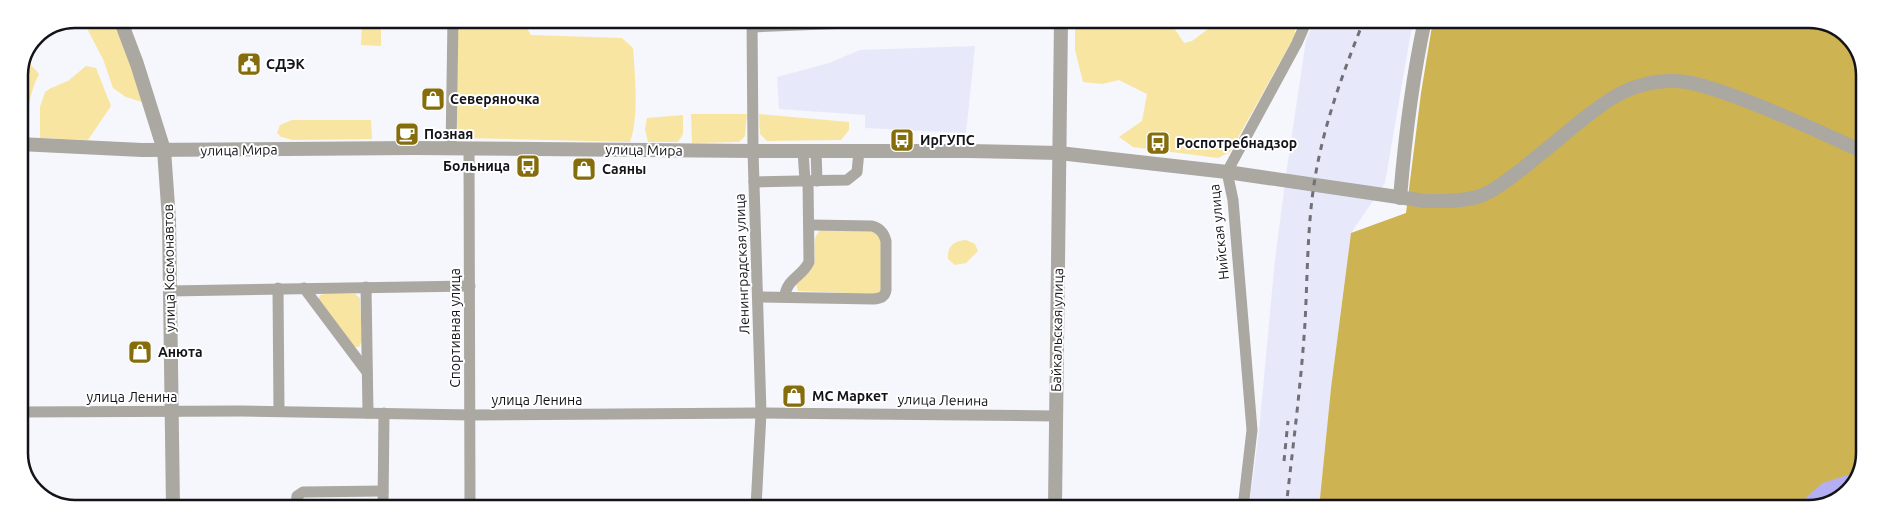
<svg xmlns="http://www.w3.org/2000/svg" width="1883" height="527" viewBox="0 0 1883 527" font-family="Ubuntu,sans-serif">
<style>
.built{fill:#e8e8fb}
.green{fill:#f8e5a2}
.forest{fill:#ceb352}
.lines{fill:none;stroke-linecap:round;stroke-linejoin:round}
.river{stroke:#b4aff3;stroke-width:18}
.minor{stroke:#aaa8a1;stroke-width:11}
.tertiary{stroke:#aaa8a1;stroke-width:14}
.rail{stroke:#707076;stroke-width:3;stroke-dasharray:6 6;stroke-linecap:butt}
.labels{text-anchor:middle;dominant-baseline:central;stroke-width:4;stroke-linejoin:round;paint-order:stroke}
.poi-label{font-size:14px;font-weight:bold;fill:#131319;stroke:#fff;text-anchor:start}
.street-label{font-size:14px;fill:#131319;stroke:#fff}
.rim{fill:none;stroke:#131319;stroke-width:2.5}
</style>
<rect width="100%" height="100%" fill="#f6f6fd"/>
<g class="built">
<path d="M 1315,20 L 1413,20 L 1385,183 L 1351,233 L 1331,388 L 1319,508 L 1249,508 L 1259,431 L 1275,259 L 1287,168 L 1306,40 Z"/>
<path d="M 975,46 L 966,133 L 865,128 L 865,115 L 779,109 L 777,77 L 829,63 L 860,50 Z"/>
</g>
<g class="green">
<path d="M 82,19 L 112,19 L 128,55 L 142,102 L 126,97 L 113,88 L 103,59 Z"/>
<path d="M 362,19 L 381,19 L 381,46 L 361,45 Z"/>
<path d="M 457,19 L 525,19 L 526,27 L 531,35 L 622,38 L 633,48 C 635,75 639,118 630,142 L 464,138 L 457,130 Z"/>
<path d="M 1075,20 L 1169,20 L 1184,43 L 1192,41 L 1220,20 L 1278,20 L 1283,25 L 1287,22 L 1295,27 L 1295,35 L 1230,152 L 1218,158 L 1133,147 L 1119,137 L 1142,121 L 1147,94 L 1119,80 L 1102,84 L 1083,82 L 1075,50 Z"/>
<path d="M 25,58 L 39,74 C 29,93 28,112 26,133 L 19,132 L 19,74 Z"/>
<path d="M 86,66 L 96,68 L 111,106 L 88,140 L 40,138 L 40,107 L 45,92 L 51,88 L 68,81 Z"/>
<path d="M 691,114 L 747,114 L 745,136 L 739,142 L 692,143 Z"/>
<path d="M 759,114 L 849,122 L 849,130 L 841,140 L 767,141 L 760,134 Z"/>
<path d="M 683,115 L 683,134 L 678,142 L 648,142 L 645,129 L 647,118 Z"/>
<path d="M 292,120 L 371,120 L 372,139 L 293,140 L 281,137 L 277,133 L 280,125 Z"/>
<path d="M 821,230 L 873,231 L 882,239 L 881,291 L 874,294 L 798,291 L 796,284 C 800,276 811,274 814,264 C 817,252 810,238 821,230 Z"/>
<path d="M 966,240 L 975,244 L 978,251 L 966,263 L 955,265 L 948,259 C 947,246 954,241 966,240 Z"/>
<path d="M 325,294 L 355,294 L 360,298 L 362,341 L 359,347 L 354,347 L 318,299 L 320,295 Z"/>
</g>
<path class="forest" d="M 1433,20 L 1822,21 L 1851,38 L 1864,71 L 1862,466 L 1843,497 L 1809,508 L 1319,508 L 1331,388 L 1351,233 L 1406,213 L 1421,93 Z"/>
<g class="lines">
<path class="river" d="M 1808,508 L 1827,491 L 1852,483"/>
<g class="minor">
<path d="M 752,19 L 753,151 L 761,413 L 756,507"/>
<path d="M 752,27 L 923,20"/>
<path d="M 451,149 L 453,19"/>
<path d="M 469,149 L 470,507"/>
<path d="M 803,151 L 805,181"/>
<path d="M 816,151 L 817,181"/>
<path d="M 754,182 L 847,180 L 857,172 L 859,151"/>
<path d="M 366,287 L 368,413"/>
<path d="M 278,288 L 279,411"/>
<path d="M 304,288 L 367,372"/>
<path d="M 169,291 L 470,286"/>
<path d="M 758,297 L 874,299 C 881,298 885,297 886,290 L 886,241 C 884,233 880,228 872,226 L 810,225"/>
<path d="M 785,297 C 785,280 803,276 809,262 L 808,181"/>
<path d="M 19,414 L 20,412 L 241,411 L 471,415 L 761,413 L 1057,416"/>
<path d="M 296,507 L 297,496 L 303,492 L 383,491"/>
<path d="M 383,507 L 384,413"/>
<path d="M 1243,508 L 1252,430 L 1233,200 L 1227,172 L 1297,43 L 1307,20"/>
</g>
<g class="tertiary">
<path d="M 120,19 L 137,64 L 164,150 L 169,220 L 173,507"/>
<path d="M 19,144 L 142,150 L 413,148 L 753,151 L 969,151 L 1059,153 L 1227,172 L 1425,201 C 1442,201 1460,202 1477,197 C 1493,192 1509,179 1522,169 C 1539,155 1556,142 1572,128 C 1603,103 1630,80 1673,81 C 1692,81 1710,88 1728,94 C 1774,110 1819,132 1864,152"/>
<path d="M 1400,198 C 1405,138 1412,79 1425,20"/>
<path d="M 1055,507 L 1061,20"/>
</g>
<g class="rail">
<path d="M 1284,461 L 1288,421"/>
<path d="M 1286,508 C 1293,446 1301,384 1305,323 C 1308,267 1307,211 1319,157 C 1329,110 1346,65 1364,20"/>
</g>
</g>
<defs>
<g id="civic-square" transform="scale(1.25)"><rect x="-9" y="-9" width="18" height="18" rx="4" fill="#846d0a" stroke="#fff"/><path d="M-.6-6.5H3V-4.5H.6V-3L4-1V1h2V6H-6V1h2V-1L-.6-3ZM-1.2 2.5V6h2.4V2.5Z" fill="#fff"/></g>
<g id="shop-square" transform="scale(1.25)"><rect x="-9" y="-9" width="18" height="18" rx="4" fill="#846d0a" stroke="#fff"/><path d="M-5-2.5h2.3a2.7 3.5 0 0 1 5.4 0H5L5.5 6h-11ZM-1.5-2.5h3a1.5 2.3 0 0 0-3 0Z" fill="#fff"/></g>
<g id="cafe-square" transform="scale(1.25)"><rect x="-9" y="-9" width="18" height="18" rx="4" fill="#846d0a" stroke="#fff"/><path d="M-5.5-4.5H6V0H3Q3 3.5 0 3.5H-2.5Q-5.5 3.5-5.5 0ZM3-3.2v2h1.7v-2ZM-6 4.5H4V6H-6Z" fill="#fff"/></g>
<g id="bus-square" transform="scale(1.25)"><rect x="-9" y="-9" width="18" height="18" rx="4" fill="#846d0a" stroke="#fff"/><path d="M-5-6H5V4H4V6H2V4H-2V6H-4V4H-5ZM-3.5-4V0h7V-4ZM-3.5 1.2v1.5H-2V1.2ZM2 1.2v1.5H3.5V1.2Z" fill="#fff"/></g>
</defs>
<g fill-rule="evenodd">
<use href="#civic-square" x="249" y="64"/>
<use href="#shop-square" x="433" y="99"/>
<use href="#cafe-square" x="407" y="134"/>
<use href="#bus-square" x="902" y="140"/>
<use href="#bus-square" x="1158" y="143"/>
<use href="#bus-square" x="528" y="166"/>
<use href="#shop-square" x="584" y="169"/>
<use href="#shop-square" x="140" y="352"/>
<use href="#shop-square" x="794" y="396"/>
</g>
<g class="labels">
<g class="poi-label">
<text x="266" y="64">СДЭК</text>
<text x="450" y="99">Северяночка</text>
<text x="424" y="134">Позная</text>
<text x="920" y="140">ИрГУПС</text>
<text x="1176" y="143">Роспотребнадзор</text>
<text x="510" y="166" text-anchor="end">Больница</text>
<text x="602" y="169">Саяны</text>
<text x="158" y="352">Анюта</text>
<text x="812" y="396">МС Маркет</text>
</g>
<g class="street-label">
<text transform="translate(239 150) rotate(-1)">улица Мира</text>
<text transform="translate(644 150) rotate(1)">улица Мира</text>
<text transform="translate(1219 232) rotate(-96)">Нийская улица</text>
<text transform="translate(742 264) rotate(-92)">Ленинградская улица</text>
<text transform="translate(169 268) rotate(-91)">улица Космонавтов</text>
<text transform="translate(455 328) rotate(-90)">Спортивная улица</text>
<text transform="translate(1057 330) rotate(-89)">Байкальская улица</text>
<text x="132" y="397">улица Ленина</text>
<text x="537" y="400">улица Ленина</text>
<text transform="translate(943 400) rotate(1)">улица Ленина</text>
</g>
</g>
<path d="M0 0H1883V527H0ZM75 28H1809A47 47 0 0 1 1856 75V453A47 47 0 0 1 1809 500H75A47 47 0 0 1 28 453V75A47 47 0 0 1 75 28Z" fill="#fff" fill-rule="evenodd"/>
<path class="rim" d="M75 28H1809A47 47 0 0 1 1856 75V453A47 47 0 0 1 1809 500H75A47 47 0 0 1 28 453V75A47 47 0 0 1 75 28Z"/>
</svg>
